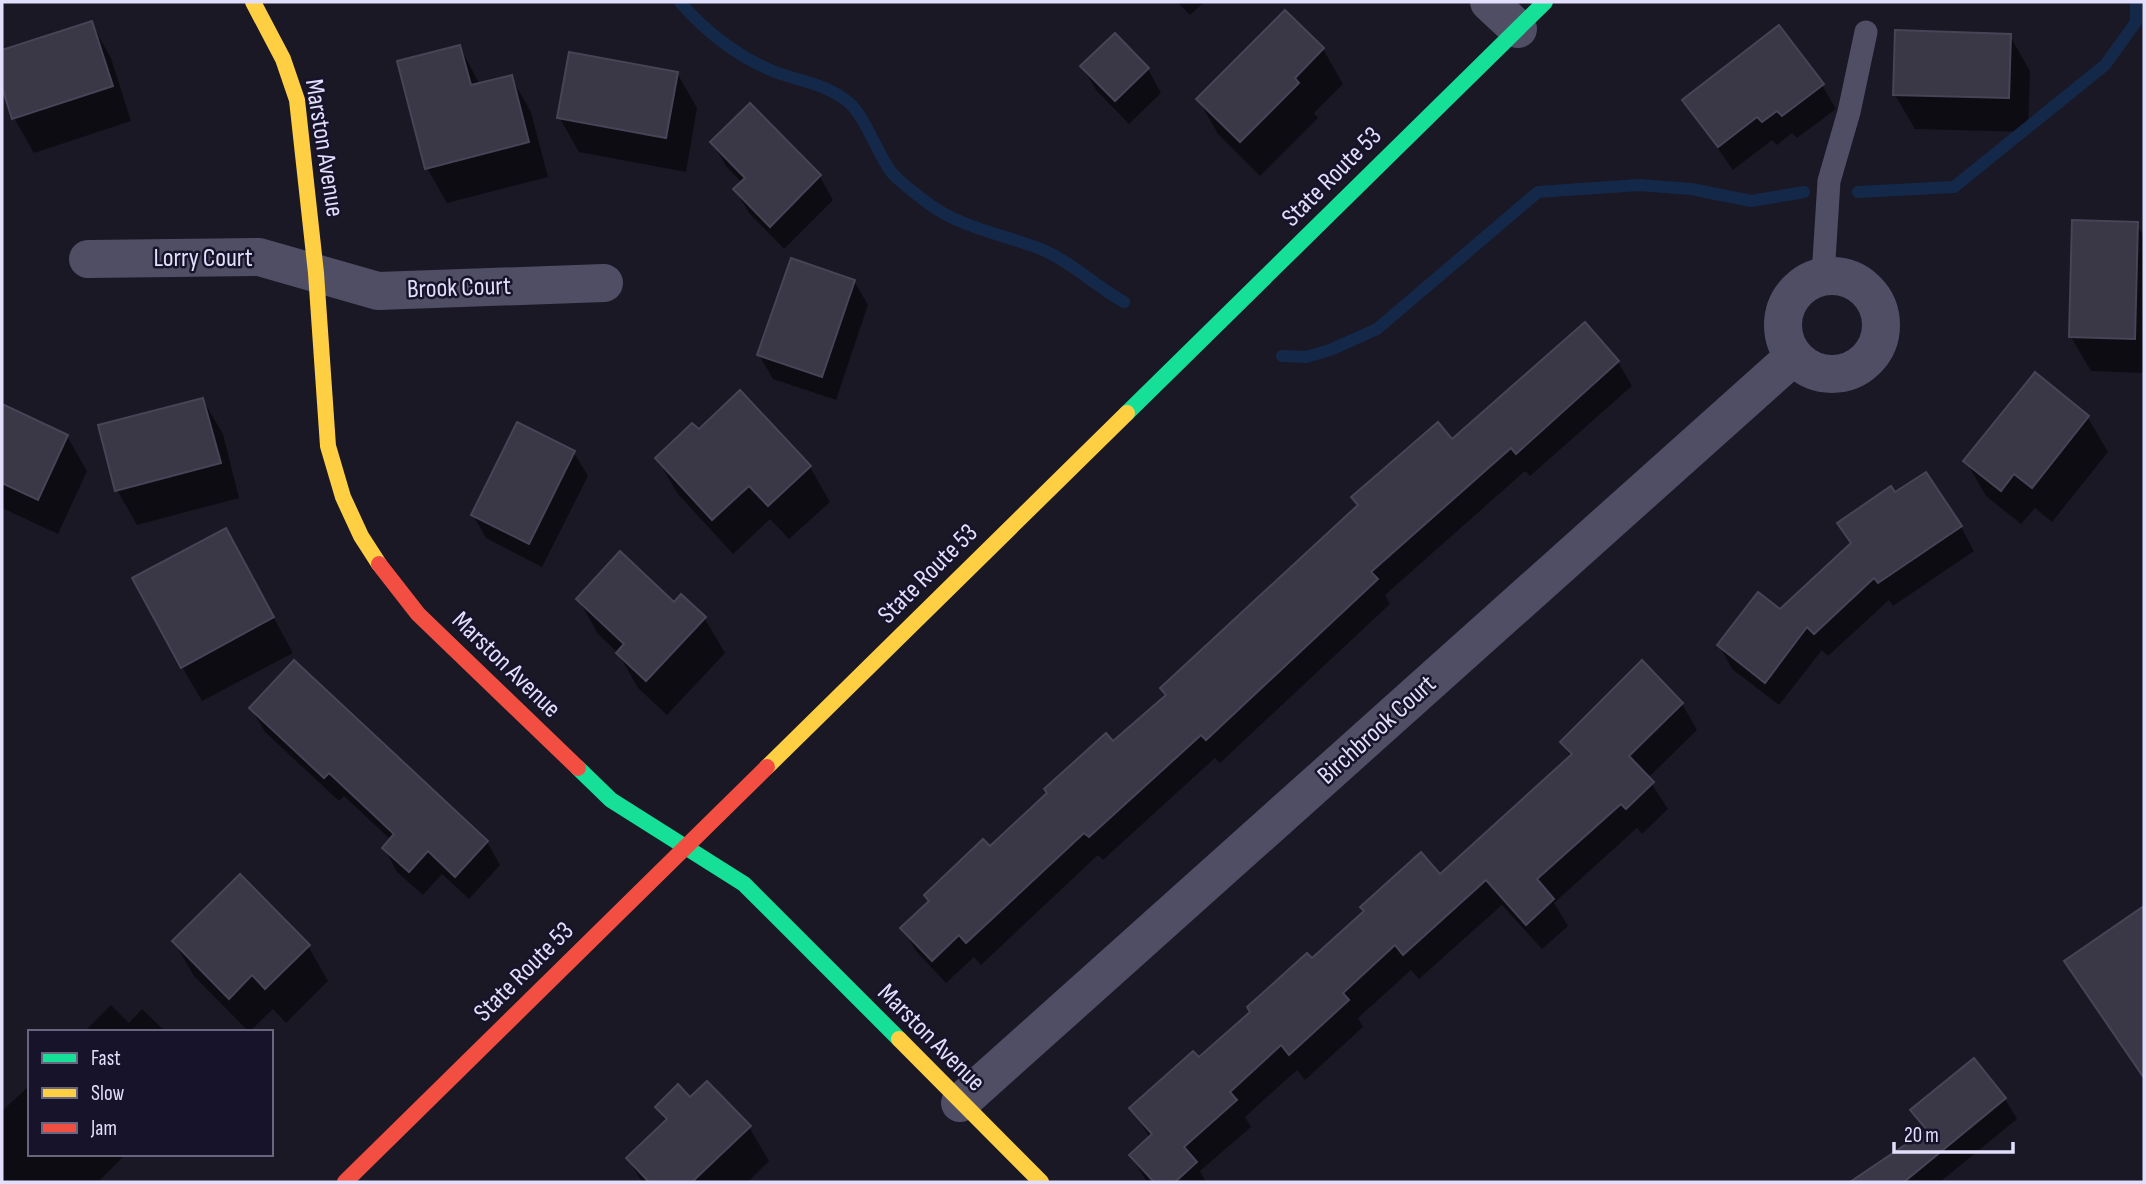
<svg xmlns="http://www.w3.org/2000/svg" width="2146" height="1184" viewBox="0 0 2146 1184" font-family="'Sofia Sans Condensed',sans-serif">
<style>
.shadow{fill:#0007}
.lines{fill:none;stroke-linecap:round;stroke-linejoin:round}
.stream{stroke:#14294a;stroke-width:12}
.building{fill:#3a3746;stroke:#474457;stroke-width:2}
.lane{stroke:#4f4e65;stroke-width:23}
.street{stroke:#4f4e65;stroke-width:38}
.fast{stroke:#16e098;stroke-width:16}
.slow{stroke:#ffcf43;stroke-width:16}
.jam{stroke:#f24e42;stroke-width:16}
.labels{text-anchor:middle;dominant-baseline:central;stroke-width:5;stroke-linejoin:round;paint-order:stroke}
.street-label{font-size:26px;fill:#e2dffd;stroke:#17132a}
</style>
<rect width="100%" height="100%" fill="#1a1825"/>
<g class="shadow">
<path d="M 1177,2 L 1205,2 L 1190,15 Z"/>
<path d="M 1285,12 L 1323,49 L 1343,84 L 1314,113 L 1318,118 L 1260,176 L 1218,134 L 1198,99 Z"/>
<path d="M 91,23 L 111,58 L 131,121 L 34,153 L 14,118 L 2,82 L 2,52 Z"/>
<path d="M 2010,36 L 2030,71 L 2028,132 L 1915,129 L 1895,95 Z"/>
<path d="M 460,47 L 480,85 L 511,77 L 531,112 L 548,177 L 447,203 L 427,168 Z"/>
<path d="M 1082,66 L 1148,69 L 1161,93 L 1129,124 L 1096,90 Z"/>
<path d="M 677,73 L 697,108 L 686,172 L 579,152 L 559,117 Z"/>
<path d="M 1822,85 L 1836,109 L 1797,138 L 1792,133 L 1777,145 L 1772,140 L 1733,170 L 1684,100 Z"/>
<path d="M 750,105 L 820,177 L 833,200 L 784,249 L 749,213 L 735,190 L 742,183 L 726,166 L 712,142 Z"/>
<path d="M 2137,224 L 2144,237 L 2144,373 L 2091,371 L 2071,337 Z"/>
<path d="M 854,281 L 868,305 L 836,400 L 773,379 L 759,355 Z"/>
<path d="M 1585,325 L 1618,362 L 1632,386 L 1530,476 L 1525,471 L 1385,595 L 1390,604 L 1220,763 L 1215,758 L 1103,860 L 1098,855 L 981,965 L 974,957 L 946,983 L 916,951 L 902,928 L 989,848 L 1166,696 L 1162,688 L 1359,507 L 1354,498 L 1452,441 Z"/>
<path d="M 2035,375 L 2088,418 L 2108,452 L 2052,522 L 2035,508 L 2021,524 L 1986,496 L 1966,461 Z"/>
<path d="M 203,400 L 223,434 L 239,498 L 137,525 L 117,490 Z"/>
<path d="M 2,406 L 67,436 L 87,471 L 58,534 L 2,508 Z"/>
<path d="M 699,432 L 810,467 L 830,502 L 789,539 L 770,519 L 733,554 L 677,493 L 657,458 Z"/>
<path d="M 574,453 L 588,476 L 542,567 L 486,538 L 473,515 Z"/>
<path d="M 1839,523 L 1961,527 L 1974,551 L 1893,606 L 1889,600 L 1828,656 L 1822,650 L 1779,705 L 1732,669 L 1719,645 L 1780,612 L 1852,545 Z"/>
<path d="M 245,565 L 293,653 L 202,701 L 182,667 Z"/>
<path d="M 681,596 L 705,619 L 725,653 L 667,715 L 638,688 L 618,653 L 598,634 L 578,599 L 674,604 Z"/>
<path d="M 1682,704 L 1697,730 L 1648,778 L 1668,809 L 1642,834 L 1637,828 L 1554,903 L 1568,926 L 1542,949 L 1502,905 L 1419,979 L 1411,970 L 1358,1018 L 1363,1027 L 1305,1080 L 1297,1070 L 1245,1117 L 1251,1127 L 1200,1171 L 1206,1182 L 1146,1181 L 1131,1155 L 1150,1138 L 1132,1109 L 1199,1060 L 1312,961 L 1440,876 L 1571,757 L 1562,742 Z"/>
<path d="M 251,708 L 487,842 L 500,865 L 469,899 L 442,874 L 423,895 L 397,872 L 384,848 L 391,840 L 344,796 L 339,801 L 265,732 Z"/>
<path d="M 2144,909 L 2144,1080 L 2067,961 Z"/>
<path d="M 174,942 L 308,946 L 328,981 L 286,1023 L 273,1009 L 249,1032 L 194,976 Z"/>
<path d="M 111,1005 L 129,1023 L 142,1009 L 166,1032 L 84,1032 Z"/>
<path d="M 30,1085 L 30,1154 L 126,1154 L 98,1182 L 2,1182 L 2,1111 Z"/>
<path d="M 690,1099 L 749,1127 L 769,1161 L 748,1182 L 642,1182 L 628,1159 L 666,1122 L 657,1107 Z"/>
<path d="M 2005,1099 L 2017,1119 L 1940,1182 L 1865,1182 L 1862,1176 L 1926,1133 L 1913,1111 Z"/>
</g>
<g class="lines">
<g class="stream">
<path d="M 680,2 C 707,33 739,58 778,73 C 803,82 825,84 847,101 C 865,115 877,154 892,173 C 902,184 917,195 929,204 C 961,228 1006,235 1043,250 C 1073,263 1095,286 1124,302"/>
<path d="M 1858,192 L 1954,187 L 2105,65 L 2136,22 L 2136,2"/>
<path d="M 1282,356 L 1306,357 L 1330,350 L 1377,329 L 1538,192 L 1639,185 L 1691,189 L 1751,201 L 1804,192"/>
</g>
</g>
<g class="building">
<path d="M 1285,10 L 1324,48 L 1295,78 L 1299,83 L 1240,142 L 1196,99 Z"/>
<path d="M 92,21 L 113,86 L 12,119 L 2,87 L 2,50 Z"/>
<path d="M 1779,25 L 1824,84 L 1782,116 L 1777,111 L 1762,122 L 1757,117 L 1718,147 L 1682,100 Z"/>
<path d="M 1895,30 L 2011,34 L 2009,98 L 1893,95 Z"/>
<path d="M 1115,33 L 1149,68 L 1115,101 L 1080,66 Z"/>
<path d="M 460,45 L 471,85 L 512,75 L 529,142 L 425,169 L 397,61 Z"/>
<path d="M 569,52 L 678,72 L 666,138 L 557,118 Z"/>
<path d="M 750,103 L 821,175 L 770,227 L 733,189 L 745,178 L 710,142 Z"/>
<path d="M 2072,220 L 2138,222 L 2135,339 L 2069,337 Z"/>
<path d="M 791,258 L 855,280 L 822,377 L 757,355 Z"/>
<path d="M 1585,322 L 1619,361 L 1516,454 L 1511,448 L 1371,572 L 1378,579 L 1206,740 L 1201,735 L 1089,837 L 1084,833 L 966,943 L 959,935 L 932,961 L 900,928 L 929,901 L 924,895 L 983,839 L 990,846 L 1047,793 L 1044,789 L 1106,733 L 1113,741 L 1166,695 L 1160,688 L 1358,505 L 1351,497 L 1438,422 L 1452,439 Z"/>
<path d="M 2035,372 L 2089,416 L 2032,488 L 2014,474 L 2001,491 L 1963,461 Z"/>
<path d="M 740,390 L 811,466 L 768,506 L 749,486 L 712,520 L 655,458 L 692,423 L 699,429 Z"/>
<path d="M 203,398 L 221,463 L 115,491 L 98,425 Z"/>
<path d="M 2,404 L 68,435 L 38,500 L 2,483 Z"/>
<path d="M 517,422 L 575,451 L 529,544 L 471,515 Z"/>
<path d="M 1926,472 L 1962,526 L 1878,583 L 1874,578 L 1814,634 L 1807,627 L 1765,683 L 1717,645 L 1758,592 L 1780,609 L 1851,543 L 1837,523 L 1891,486 L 1895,492 Z"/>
<path d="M 226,528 L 274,617 L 181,668 L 132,578 Z"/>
<path d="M 620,551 L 674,602 L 681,594 L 706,617 L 646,681 L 616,653 L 624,644 L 576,599 Z"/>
<path d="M 294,660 L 488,841 L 455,877 L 428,851 L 409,872 L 382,848 L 394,834 L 329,773 L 324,778 L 249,708 Z"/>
<path d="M 1642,660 L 1683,703 L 1629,756 L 1654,782 L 1626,809 L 1621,804 L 1537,879 L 1554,899 L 1526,925 L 1486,880 L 1403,955 L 1395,945 L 1343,993 L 1349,1000 L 1289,1055 L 1281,1045 L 1230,1092 L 1237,1100 L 1184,1147 L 1197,1162 L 1175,1182 L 1154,1182 L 1129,1155 L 1152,1134 L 1129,1108 L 1193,1051 L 1199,1057 L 1250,1012 L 1247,1007 L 1307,953 L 1312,958 L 1364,911 L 1360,907 L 1421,852 L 1440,874 L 1572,754 L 1560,742 Z"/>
<path d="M 240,874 L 310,945 L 265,989 L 252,975 L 229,999 L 172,941 Z"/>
<path d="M 2144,906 L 2144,1078 L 2064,961 Z"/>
<path d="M 1974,1058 L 2006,1098 L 1904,1182 L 1850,1182 L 1927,1130 L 1910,1110 Z"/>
<path d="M 707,1081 L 751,1126 L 692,1182 L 649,1182 L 626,1158 L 667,1119 L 655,1107 L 678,1084 L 690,1097 Z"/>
</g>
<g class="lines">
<path class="lane" d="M 1823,276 L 1829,181 L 1849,112 L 1866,32"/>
<g class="street">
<path d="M 1489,2 L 1518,29"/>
<path d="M 88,259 L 259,257 L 378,291 L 604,283"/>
<circle cx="1832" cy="325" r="49"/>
<path d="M 960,1103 L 1793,357"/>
</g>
<g class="fast">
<path d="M 1127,413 L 1545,2"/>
<path d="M 578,768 L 611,800 L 744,884 L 899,1039"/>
</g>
<g class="slow">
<path d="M 253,2 L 283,59 L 297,100 L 316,273 L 328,446 L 343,497 L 361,536 L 379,564"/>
<path d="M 767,767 L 1127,413"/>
<path d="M 899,1039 L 1041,1182"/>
</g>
<g class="jam">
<path d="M 379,564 L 418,614 L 578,768"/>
<path d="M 345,1182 L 767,767"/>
</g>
</g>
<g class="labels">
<g class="street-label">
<text transform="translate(324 148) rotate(81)">Marston Avenue</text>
<text transform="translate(1332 177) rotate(-45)">State Route 53</text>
<text x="203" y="258">Lorry Court</text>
<text transform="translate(459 288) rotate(-2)">Brook Court</text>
<text transform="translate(928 574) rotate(-45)">State Route 53</text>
<text transform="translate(506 665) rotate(44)">Marston Avenue</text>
<text transform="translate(1377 730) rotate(-42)">Birchbrook Court</text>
<text transform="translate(524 972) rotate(-45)">State Route 53</text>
<text transform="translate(931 1038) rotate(45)">Marston Avenue</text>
</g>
</g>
<rect width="2146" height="1184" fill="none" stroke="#e2dffd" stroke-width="7"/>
<rect x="28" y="1030" width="245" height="126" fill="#17132a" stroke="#68657e" stroke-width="2"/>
<rect x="42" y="1053" width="35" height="10" fill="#16e098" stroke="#68657e" stroke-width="2"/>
<text x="91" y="1065" font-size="21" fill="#e2dffd">Fast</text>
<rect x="42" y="1088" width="35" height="10" fill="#ffcf43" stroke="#68657e" stroke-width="2"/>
<text x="91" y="1100" font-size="21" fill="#e2dffd">Slow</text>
<rect x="42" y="1123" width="35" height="10" fill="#f24e42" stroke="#68657e" stroke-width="2"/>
<text x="91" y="1135" font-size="21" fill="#e2dffd">Jam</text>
<path d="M1894 1142v10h119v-10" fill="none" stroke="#e2dffd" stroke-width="3.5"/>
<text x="1904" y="1142" font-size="21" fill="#e2dffd" stroke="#17132a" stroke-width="5" paint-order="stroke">20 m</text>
</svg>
